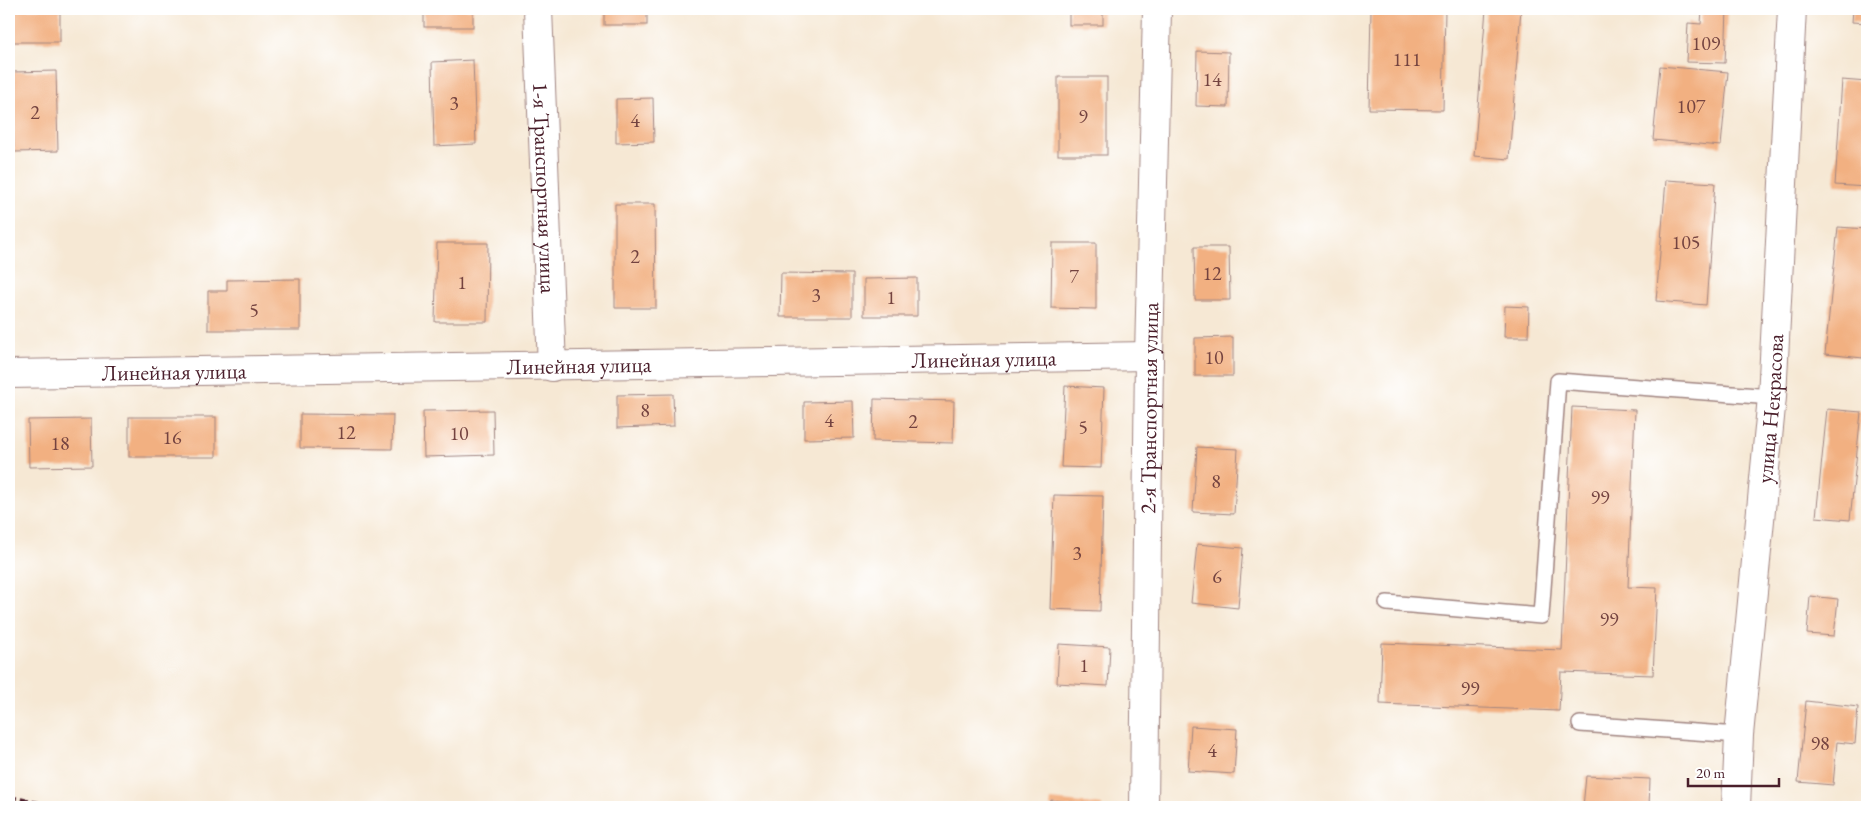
<svg xmlns="http://www.w3.org/2000/svg" width="1876" height="816" viewBox="0 0 1876 816" font-family="'EB Garamond',serif">
<style>
.building{fill:#f2b081}
.lines{fill:none;stroke-linecap:round;stroke-linejoin:round}
.lane-casing{stroke:#a08480;stroke-width:18}
.street-casing{stroke:#a08480;stroke-width:30}
.lane{stroke:#fff;stroke-width:15}
.street{stroke:#fff;stroke-width:28}
.rail{stroke:#4a1f2b;stroke-width:4;stroke-dasharray:8 4;stroke-linecap:butt}
.labels{text-anchor:middle;dominant-baseline:central;stroke-width:4.5;stroke-linejoin:round;paint-order:stroke}
.number-label{font-size:20px;fill:#744340}
.street-label{font-size:22px;fill:#4a1f2b;stroke:#fff}
</style>
<rect width="100%" height="100%" fill="#fff"/>
<filter id="ink" filterUnits="userSpaceOnUse"><feTurbulence type="fractalNoise" baseFrequency=".02" numOctaves="2"/><feDisplacementMap in="SourceGraphic" scale="10" xChannelSelector="R" yChannelSelector="G"/><feConvolveMatrix kernelMatrix="1 2 1 2 8 2 1 2 1" color-interpolation-filters="sRGB"/></filter>
<filter id="wash" filterUnits="userSpaceOnUse"><feTurbulence type="fractalNoise" baseFrequency=".0096" numOctaves="4" result="noise"/><feDisplacementMap in="SourceGraphic" scale="20" xChannelSelector="R" yChannelSelector="G"/><feGaussianBlur stdDeviation="1.12" result="paint"/><feColorMatrix in="noise" values="0 0 0 0 0 0 0 0 0 0 0 0 0 0 0 0 0 1.4 0 .05"/><feComposite in="paint" operator="in"/></filter>
<g filter="url(#wash)">
<rect width="100%" height="100%" fill="#f6e8d4"/>
<g id="blocks">
<g class="building">
<rect x="9" y="9" width="51" height="33"/>
<rect x="424" y="9" width="49" height="18"/>
<rect x="604" y="9" width="43" height="16"/>
<rect x="1069" y="9" width="34" height="16"/>
<path d="M 1371,9 L 1445,9 L 1443,110 L 1369,109 Z"/>
<path d="M 1486,9 L 1521,9 L 1509,159 L 1474,156 Z"/>
<path d="M 1702,9 L 1727,9 L 1725,63 L 1686,62 L 1688,23 L 1701,24 Z"/>
<path d="M 1853,9 L 1867,9 L 1867,23 L 1852,22 Z"/>
<path d="M 1197,51 L 1229,52 L 1228,107 L 1196,106 Z"/>
<path d="M 473,60 L 476,144 L 434,146 L 432,62 Z"/>
<path d="M 1660,66 L 1728,72 L 1721,146 L 1653,140 Z"/>
<path d="M 56,71 L 58,151 L 14,152 L 12,72 Z"/>
<rect x="1058" y="77" width="49" height="78"/>
<path d="M 1842,80 L 1867,82 L 1867,187 L 1835,185 Z"/>
<path d="M 653,98 L 654,142 L 616,143 L 616,99 Z"/>
<path d="M 1666,180 L 1715,183 L 1706,305 L 1656,301 Z"/>
<path d="M 615,204 L 655,204 L 656,308 L 615,308 Z"/>
<path d="M 1838,227 L 1867,229 L 1867,311 L 1863,358 L 1825,354 Z"/>
<path d="M 437,243 L 488,243 L 487,322 L 435,322 Z"/>
<path d="M 1052,243 L 1096,243 L 1096,309 L 1051,308 Z"/>
<path d="M 1194,247 L 1229,247 L 1230,300 L 1195,300 Z"/>
<path d="M 781,273 L 852,274 L 852,317 L 780,317 Z"/>
<path d="M 917,278 L 917,316 L 864,316 L 864,279 Z"/>
<path d="M 300,279 L 300,330 L 208,330 L 208,291 L 227,291 L 227,280 Z"/>
<path d="M 1505,306 L 1529,307 L 1528,337 L 1504,337 Z"/>
<path d="M 1233,337 L 1233,376 L 1195,376 L 1195,338 Z"/>
<path d="M 1065,386 L 1104,388 L 1101,468 L 1061,467 Z"/>
<path d="M 673,394 L 674,426 L 617,428 L 617,395 Z"/>
<path d="M 874,399 L 954,401 L 953,443 L 873,441 Z"/>
<path d="M 853,401 L 854,438 L 804,439 L 804,402 Z"/>
<path d="M 1572,407 L 1635,410 L 1628,587 L 1657,588 L 1653,675 L 1561,672 L 1559,711 L 1380,704 L 1382,643 L 1562,650 Z"/>
<path d="M 1827,409 L 1861,412 L 1850,520 L 1816,517 Z"/>
<path d="M 493,410 L 494,455 L 424,457 L 423,411 Z"/>
<path d="M 300,414 L 393,415 L 392,449 L 300,448 Z"/>
<rect x="129" y="417" width="87" height="40"/>
<path d="M 91,419 L 92,466 L 29,467 L 28,420 Z"/>
<path d="M 1197,447 L 1238,449 L 1234,514 L 1193,512 Z"/>
<path d="M 1054,495 L 1103,496 L 1100,611 L 1050,609 Z"/>
<path d="M 1197,544 L 1243,548 L 1238,608 L 1191,603 Z"/>
<path d="M 1810,596 L 1838,599 L 1834,636 L 1807,634 Z"/>
<path d="M 1059,644 L 1110,647 L 1108,686 L 1057,683 Z"/>
<path d="M 1806,701 L 1858,707 L 1855,744 L 1837,742 L 1833,785 L 1798,782 Z"/>
<path d="M 1191,726 L 1237,729 L 1234,774 L 1188,771 Z"/>
<path d="M 1586,776 L 1650,779 L 1649,807 L 1583,807 Z"/>
<path d="M 1051,800 L 1102,805 L 1102,807 L 1050,807 Z"/>
</g>
</g>
</g>
<g filter="url(#ink)">
<use href="#blocks" fill-opacity="0" stroke="#a08480" stroke-width="1"/>
<g class="lines">
<g class="lane-casing">
<g id="lane">
<path d="M 1387,603 L 1541,616 L 1558,381 L 1772,397"/>
<path d="M 1580,724 L 1739,735"/>
</g>
</g>
<g class="street-casing">
<g id="street">
<path id="s1" d="M 538,9 L 552,367"/>
<path id="s2" d="M 9,374 L 1149,356"/>
<path id="s3" d="M 1144,807 L 1149,356 L 1157,9"/>
<path id="s4" d="M 1736,807 L 1739,735 L 1772,397 L 1792,9"/>
</g>
</g>
<use href="#lane" class="lane"/>
<use href="#street" class="street"/>
<path class="rail" d="M 9,797 L 60,807"/>
</g>
</g>
<g class="labels">
<g class="number-label">
<text x="1706" y="43">109</text>
<text x="1407" y="59">111</text>
<text x="1212" y="79">14</text>
<text x="454" y="103">3</text>
<text x="1691" y="106">107</text>
<text x="35" y="112">2</text>
<text x="1083" y="116">9</text>
<text x="635" y="120">4</text>
<text x="1686" y="242">105</text>
<text x="635" y="256">2</text>
<text x="1212" y="273">12</text>
<text x="1074" y="276">7</text>
<text x="462" y="282">1</text>
<text x="816" y="295">3</text>
<text x="891" y="297">1</text>
<text x="254" y="310">5</text>
<text x="1214" y="357">10</text>
<text x="645" y="410">8</text>
<text x="829" y="420">4</text>
<text x="913" y="421">2</text>
<text x="1083" y="427">5</text>
<text x="346" y="432">12</text>
<text x="459" y="433">10</text>
<text x="172" y="437">16</text>
<text x="60" y="443">18</text>
<text x="1216" y="481">8</text>
<text x="1600" y="497">99</text>
<text x="1077" y="553">3</text>
<text x="1217" y="576">6</text>
<text x="1609" y="619">99</text>
<text x="1084" y="665">1</text>
<text x="1470" y="688">99</text>
<text x="1820" y="743">98</text>
<text x="1212" y="750">4</text>
</g>
<g class="street-label">
<text stroke="none"><textPath href="#s1" startOffset="179">1-я Транспортная улица</textPath></text>
<text stroke="none"><textPath href="#s2" startOffset="975">Линейная улица</textPath></text>
<text stroke="none"><textPath href="#s2" startOffset="570">Линейная улица</textPath></text>
<text stroke="none"><textPath href="#s2" startOffset="165">Линейная улица</textPath></text>
<text stroke="none"><textPath href="#s3" startOffset="399">2-я Транспортная улица</textPath></text>
<text stroke="none"><textPath href="#s4" startOffset="400">улица Некрасова</textPath></text>
</g>
</g>
<rect width="1876" height="816" fill="none" stroke="#fff" stroke-width="30"/>
<path d="M1688 778v8h91v-8" fill="none" stroke="#4a1f2b" stroke-width="2.5"/>
<text x="1696" y="778" font-size="15" fill="#4a1f2b" stroke="#ffffff" stroke-width="4" paint-order="stroke">20 m</text>
</svg>
